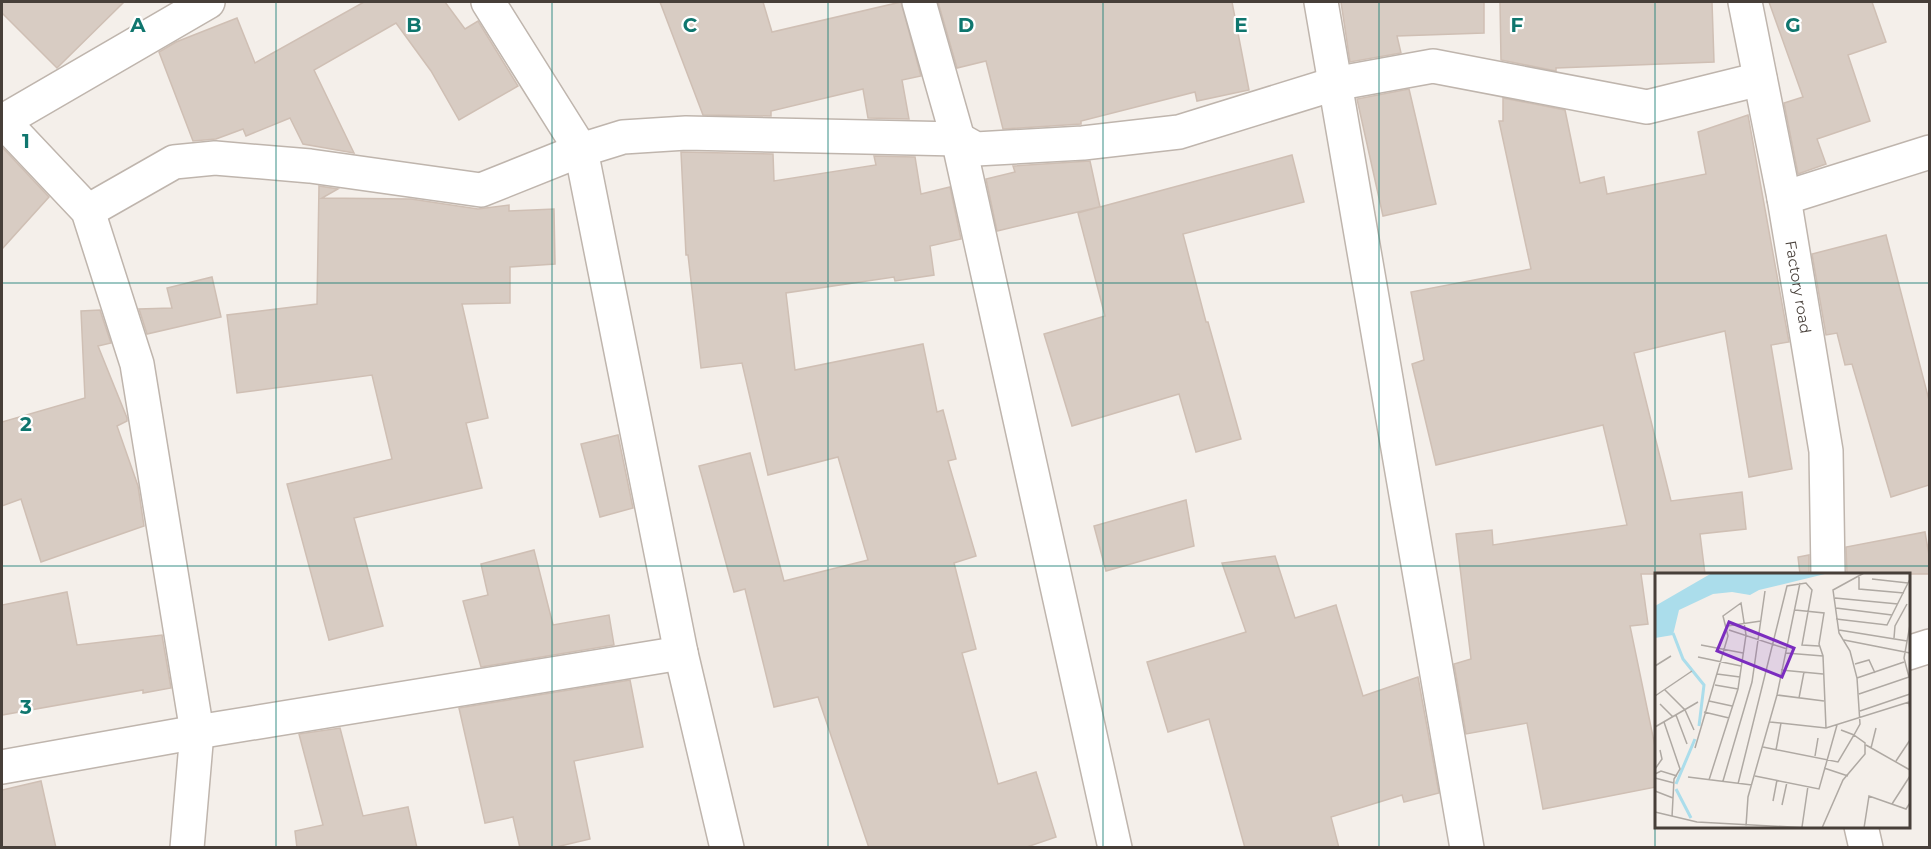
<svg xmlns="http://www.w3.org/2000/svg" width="1931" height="849" viewBox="0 0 1931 849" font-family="Montserrat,sans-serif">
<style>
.building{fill:#d8ccc3;stroke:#cfbfb4;stroke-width:1.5}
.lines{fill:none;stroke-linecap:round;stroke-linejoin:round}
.minor-casing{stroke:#bfb5ad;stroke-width:36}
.minor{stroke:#fff;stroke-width:33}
.grid{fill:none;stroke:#0f766e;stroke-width:1.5;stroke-opacity:0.55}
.labels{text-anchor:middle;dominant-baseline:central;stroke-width:4.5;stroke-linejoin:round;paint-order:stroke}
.street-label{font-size:15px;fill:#473f39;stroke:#fff}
.inset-river{fill:none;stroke:#abddeb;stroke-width:3}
.inset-road{fill:none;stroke:#afa9a3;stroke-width:1.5}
.view{fill:#7b2cbf;fill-opacity:0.15;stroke:#7b2cbf;stroke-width:3}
.inset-edge{fill:none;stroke:#473f39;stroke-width:3}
.grid-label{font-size:20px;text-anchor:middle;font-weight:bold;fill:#0f766e;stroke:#fff;stroke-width:4.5;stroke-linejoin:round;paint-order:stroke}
</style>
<rect width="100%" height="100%" fill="#f4efea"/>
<g class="building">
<path d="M 2,2 L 124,2 L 57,68 L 2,13 Z"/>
<path d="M 364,2 L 445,2 L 465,29 L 478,21 L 518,86 L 459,120 L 431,71 L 396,23 L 314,70 L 354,153 L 303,144 L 290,118 L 246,136 L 243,129 L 216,139 L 193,141 L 159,52 L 176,42 L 237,18 L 255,63 Z"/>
<path d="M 660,2 L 763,2 L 772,32 L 901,2 L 921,76 L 902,80 L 909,119 L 868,118 L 863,89 L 771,111 L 771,116 L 703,115 Z"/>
<path d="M 938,2 L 1232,2 L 1249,90 L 1197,101 L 1195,92 L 1081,121 L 1081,124 L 1003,129 L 986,61 L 957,68 Z"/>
<path d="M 1341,2 L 1484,2 L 1484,33 L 1397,36 L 1401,53 L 1350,62 Z"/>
<path d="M 1500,2 L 1712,2 L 1714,62 L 1556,68 L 1556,71 L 1501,60 Z"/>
<path d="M 1769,2 L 1872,2 L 1886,42 L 1848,55 L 1870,121 L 1817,139 L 1826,164 L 1798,174 L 1784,103 L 1803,97 Z"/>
<path d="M 1409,89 L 1436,204 L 1383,216 L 1357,99 Z"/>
<path d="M 1503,98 L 1565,110 L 1580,183 L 1604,177 L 1607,194 L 1706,174 L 1698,132 L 1748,115 L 1789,342 L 1771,345 L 1792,469 L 1749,477 L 1725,331 L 1634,353 L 1671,501 L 1742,492 L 1746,529 L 1700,534 L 1705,574 L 1641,574 L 1648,624 L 1630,626 L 1656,751 L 1656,787 L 1543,809 L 1527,723 L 1466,734 L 1454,664 L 1471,659 L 1456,534 L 1492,530 L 1493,545 L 1627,525 L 1603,425 L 1436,465 L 1412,364 L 1424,360 L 1411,292 L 1531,269 L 1499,121 L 1503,121 Z"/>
<path d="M 2,147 L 49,197 L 2,249 Z"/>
<path d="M 681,152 L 773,154 L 774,181 L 876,165 L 874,156 L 915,157 L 921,194 L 950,187 L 961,239 L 930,246 L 934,275 L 895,281 L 894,277 L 786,293 L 795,370 L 923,344 L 937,412 L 943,410 L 956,459 L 948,461 L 976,556 L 954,563 L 976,649 L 962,653 L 998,784 L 1036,772 L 1056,837 L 1024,848 L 869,848 L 818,697 L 774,707 L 745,589 L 734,592 L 699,466 L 750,453 L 784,581 L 868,560 L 838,457 L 768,475 L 742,363 L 701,368 L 688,255 L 686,255 Z"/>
<path d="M 1292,155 L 1304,202 L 1183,234 L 1206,322 L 1208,322 L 1241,439 L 1196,452 L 1179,394 L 1072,426 L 1044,334 L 1105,316 L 1078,213 L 1099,207 L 997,231 L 986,179 L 1015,172 L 1013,166 L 1090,161 L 1100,207 Z"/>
<path d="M 319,186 L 338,189 L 322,198 L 411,199 L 478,209 L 509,205 L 509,211 L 554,209 L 555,264 L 510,267 L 510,303 L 462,304 L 488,418 L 466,423 L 482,488 L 354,518 L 383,626 L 329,640 L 287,484 L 392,459 L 372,375 L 237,393 L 227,315 L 317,304 Z"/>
<path d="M 1886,235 L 1929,400 L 1929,485 L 1891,497 L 1852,364 L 1845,365 L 1837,333 L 1826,335 L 1812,254 Z"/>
<path d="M 212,277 L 221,317 L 147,334 L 139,309 L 172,308 L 167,288 Z"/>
<path d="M 100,310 L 111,343 L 98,346 L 127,418 L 127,421 L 117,426 L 138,486 L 144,526 L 41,562 L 21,499 L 2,506 L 2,422 L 85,398 L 81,311 Z"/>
<path d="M 618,435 L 633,508 L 600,517 L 581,444 Z"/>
<path d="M 1186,500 L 1194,546 L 1106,571 L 1094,526 Z"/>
<path d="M 1925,532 L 1929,555 L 1929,574 L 1847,574 L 1846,547 Z"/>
<path d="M 534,550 L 553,625 L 609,615 L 614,645 L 481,667 L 463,601 L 488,595 L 481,564 Z"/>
<path d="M 1809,555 L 1809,574 L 1800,574 L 1798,557 Z"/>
<path d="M 1275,556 L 1295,618 L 1336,605 L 1363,696 L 1418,677 L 1439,793 L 1404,802 L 1402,795 L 1331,817 L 1339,848 L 1245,848 L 1209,719 L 1168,732 L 1147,662 L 1246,632 L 1222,563 Z"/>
<path d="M 67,592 L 77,645 L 162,635 L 171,688 L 143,693 L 143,690 L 2,715 L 2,605 Z"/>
<path d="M 630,680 L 643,747 L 574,761 L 590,839 L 552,848 L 520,848 L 513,817 L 485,823 L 459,708 Z"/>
<path d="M 340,728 L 363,816 L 408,807 L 417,848 L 297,848 L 295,831 L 323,825 L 299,734 Z"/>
<path d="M 41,781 L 56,848 L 2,848 L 2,790 Z"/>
</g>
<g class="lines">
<g class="minor-casing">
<g id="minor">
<path d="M 488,2 L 581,150 L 681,653 L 727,848"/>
<path d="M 919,2 L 958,139 L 1115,848"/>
<path d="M 1321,2 L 1467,848"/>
<path id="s1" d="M 1745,2 L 1784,198 L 1826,451 L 1828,574"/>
<path d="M 2,120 L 88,211 L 137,364 L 197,732 L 187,848"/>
<path d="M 3,121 L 208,2"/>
<path d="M 1784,198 L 1930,152"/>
<path d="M 88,211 L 174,162 L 215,158 L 310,166 L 481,190 L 581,150 L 623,137 L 686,133 L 958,139 L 976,149 L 1083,143 L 1179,132 L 1334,84 L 1433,66 L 1647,107 L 1760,79"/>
<path d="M 1908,653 L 1930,646"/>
<path d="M 2,767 L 197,732 L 681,653"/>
<path d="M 1861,826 L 1866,848"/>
</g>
</g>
<use href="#minor" class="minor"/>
</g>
<path class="grid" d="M 276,2 L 276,848M 552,2 L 552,848M 828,2 L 828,848M 1103,2 L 1103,848M 1379,2 L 1379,848M 1655,2 L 1655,848M 2,283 L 1930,283M 2,566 L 1930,566"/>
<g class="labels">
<g class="street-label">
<text stroke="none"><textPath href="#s1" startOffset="290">Factory road</textPath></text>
</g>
</g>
<g transform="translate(1655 573)">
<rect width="255" height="255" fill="#f4efea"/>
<path d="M 57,0 L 174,0 L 104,17 L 95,22 L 77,19 L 58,21 L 24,37 L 18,62 L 0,65 L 0,33 Z" fill="#abddeb"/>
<path class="inset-river" d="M 18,60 L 28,86 L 49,112 L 44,153M 21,211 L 40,166M 21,216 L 36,245"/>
<path class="inset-road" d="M 204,4 L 204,16 L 249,20M 217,6 L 253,10M 180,25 L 243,31M 181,35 L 237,42M 140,37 L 169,40 L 164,71 L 168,83 L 171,155M 181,46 L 232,52 L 255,6M 72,53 L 106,48M 74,57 L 132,76M 184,57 L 252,68M 239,65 L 240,53 L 252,31M 189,67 L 255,80M 46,72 L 88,80M 131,80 L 168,83M 43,84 L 86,93M 200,91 L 214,87 L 220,100M 0,93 L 16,83M 126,97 L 168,101M 62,101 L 85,104M 202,105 L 249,89M 60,112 L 83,116M 10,117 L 30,137 L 39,157M 204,121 L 254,104 L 249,85 L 255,52M 122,122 L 169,128M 0,123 L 37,98M 144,125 L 149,99M 54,128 L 77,133M 5,131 L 18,144M 205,138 L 255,121M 49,139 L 74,145M 21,142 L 32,171M 9,149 L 25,196 L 19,206 L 17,244M 115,149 L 171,155 L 254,129 L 255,137M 0,154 L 43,129M 211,172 L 255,197M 108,174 L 183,189 L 199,162 L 186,157M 40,175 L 73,63 L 68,43 L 86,30 L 91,62 L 83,116 L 54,207M 216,175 L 221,155M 121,177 L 126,150M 160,183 L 163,165M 241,188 L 255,167M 169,195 L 193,203M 0,196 L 7,186 L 5,177M 0,201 L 6,198 L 22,203M 100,203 L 164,216 L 182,152M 33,204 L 97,212M 0,205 L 19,210M 68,208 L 97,109 L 110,18M 83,211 L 132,13 L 151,10 L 157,17 L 147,72 L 164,73M 0,218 L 18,225M 118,228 L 122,207M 237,231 L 255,203M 127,232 L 132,209M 0,239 L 42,249 L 155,255M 91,253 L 93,224 L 122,122 L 145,10M 147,254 L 153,213M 167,255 L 188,207 L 210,181 L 210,170 L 199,162 L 205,151 L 202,105 L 195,78 L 184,60 L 178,17 L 209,0M 209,255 L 214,223 L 251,236 L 255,230"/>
<path class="view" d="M 74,49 L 139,75 L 127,104 L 62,78 Z"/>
<rect width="255" height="255" class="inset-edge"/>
</g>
<g class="grid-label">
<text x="138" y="32">A</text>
<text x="414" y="32">B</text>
<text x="690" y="32">C</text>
<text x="966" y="32">D</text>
<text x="1241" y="32">E</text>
<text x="1517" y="32">F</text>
<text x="1793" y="32">G</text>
<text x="26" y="148">1</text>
<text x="26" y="431">2</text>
<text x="26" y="714">3</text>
</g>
<rect width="1931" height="849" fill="none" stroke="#473f39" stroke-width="6"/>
</svg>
